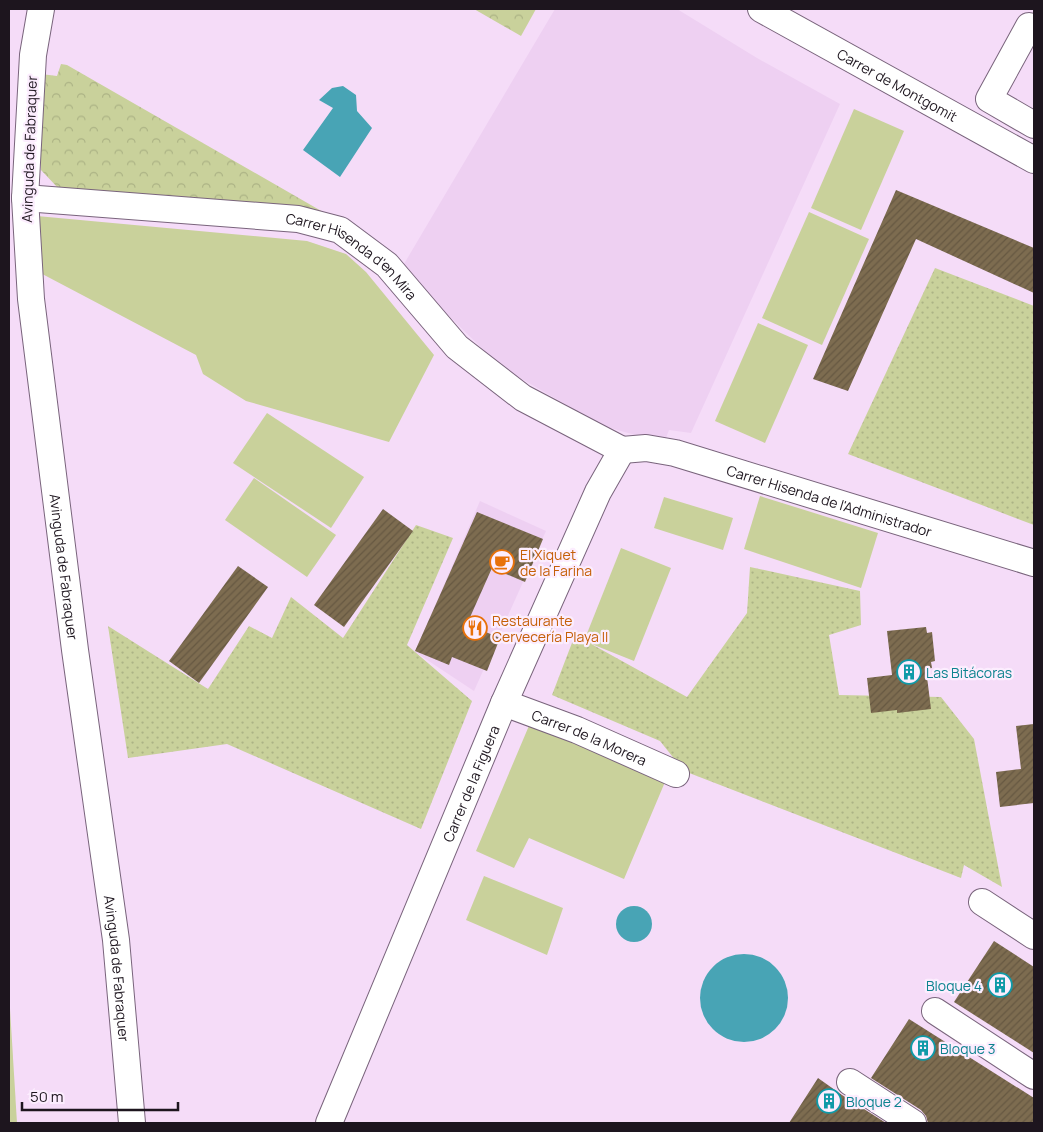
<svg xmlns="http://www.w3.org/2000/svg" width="1043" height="1132" viewBox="0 0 1043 1132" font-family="Manrope,sans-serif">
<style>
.built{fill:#eed0f2}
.grass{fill:#c9d19b}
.forest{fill:url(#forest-crowns)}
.garden{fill:url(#garden-dots)}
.water{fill:#48a4b5}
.building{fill:url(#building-hatch)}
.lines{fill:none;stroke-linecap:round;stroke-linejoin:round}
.minor-casing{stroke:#79647c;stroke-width:28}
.minor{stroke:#fff;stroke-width:26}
.labels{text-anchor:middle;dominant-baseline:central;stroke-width:4.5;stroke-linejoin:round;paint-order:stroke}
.street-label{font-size:14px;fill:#1d151e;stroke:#fcedfe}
.food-label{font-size:14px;fill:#c56008;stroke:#fcedfe;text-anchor:start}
.culture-label{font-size:14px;fill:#0d838f;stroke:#fcedfe;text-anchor:start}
</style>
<defs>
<pattern id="forest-crowns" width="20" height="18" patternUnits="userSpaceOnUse" patternTransform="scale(1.25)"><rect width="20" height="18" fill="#c9d19b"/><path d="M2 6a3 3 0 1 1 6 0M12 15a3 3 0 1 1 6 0" fill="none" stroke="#acb385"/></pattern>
<pattern id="garden-dots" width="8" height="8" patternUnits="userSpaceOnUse" patternTransform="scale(1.25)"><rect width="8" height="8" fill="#c9d19b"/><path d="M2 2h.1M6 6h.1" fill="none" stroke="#acb385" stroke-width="1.8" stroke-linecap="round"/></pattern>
<pattern id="building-hatch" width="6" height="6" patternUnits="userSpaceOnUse" patternTransform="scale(1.25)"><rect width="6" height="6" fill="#7d6c50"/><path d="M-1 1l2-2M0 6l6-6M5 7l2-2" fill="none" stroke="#665842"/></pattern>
</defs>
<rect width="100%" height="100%" fill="#f5dcf8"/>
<g class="built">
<path d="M 555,9 L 677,9 L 757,58 L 840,104 L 691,433 L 669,430 L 664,443 L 603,426 L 501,367 L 401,269 Z"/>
<path d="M 480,501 L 546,531 L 474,691 L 415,652 Z"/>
</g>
<g class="grass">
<path d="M 854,109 L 904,131 L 861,230 L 811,208 Z"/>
<path d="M 809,212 L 869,239 L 822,345 L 762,318 Z"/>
<path d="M 26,215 L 307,241 L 346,254 L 366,272 L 434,355 L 389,442 L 246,401 L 203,374 L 196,355 L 29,267 Z"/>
<path d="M 758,323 L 808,345 L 765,443 L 715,421 Z"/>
<path d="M 267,413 L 364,477 L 331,528 L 233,463 Z"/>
<path d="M 254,478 L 336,535 L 307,577 L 225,520 Z"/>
<path d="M 760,496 L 878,533 L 861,588 L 744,549 Z"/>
<path d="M 664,497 L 733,518 L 723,550 L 654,528 Z"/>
<path d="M 621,548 L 671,568 L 634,661 L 584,641 Z"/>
<path d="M 531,721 L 665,782 L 624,879 L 529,838 L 514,868 L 476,851 Z"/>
<path d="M 484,876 L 563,908 L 547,955 L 466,920 Z"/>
<path d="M 9,992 L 17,1123 L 9,1123 Z"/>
</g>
<g class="forest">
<path d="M 474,9 L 536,9 L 521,36 Z"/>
<path d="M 61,64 L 67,65 L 330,216 L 58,188 L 41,170 L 41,74 L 57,76 Z"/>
</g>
<g class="garden">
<path d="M 935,268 L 1034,306 L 1034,525 L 848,454 Z"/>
<path d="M 416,525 L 453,538 L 407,645 L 472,701 L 421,829 L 227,744 L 128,758 L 108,626 L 208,689 L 249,626 L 272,638 L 291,597 L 343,638 Z"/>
<path d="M 750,567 L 860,591 L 861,625 L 829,635 L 839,695 L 941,697 L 974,739 L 1002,887 L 964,865 L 961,878 L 684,771 L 660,741 L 552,695 L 575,635 L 687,697 L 747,613 Z"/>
</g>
<g class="water">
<path d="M 343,86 L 356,95 L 357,111 L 372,128 L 340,177 L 303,150 L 333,108 L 319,100 L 332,88 Z"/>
<circle cx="634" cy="924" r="18"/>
<circle cx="744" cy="998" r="44"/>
</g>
<g class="building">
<path d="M 896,190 L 1034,248 L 1034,293 L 916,239 L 848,391 L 813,379 Z"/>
<path d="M 383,509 L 413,531 L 344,627 L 314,605 Z"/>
<path d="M 477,512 L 543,539 L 525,582 L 492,568 L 467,624 L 500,638 L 487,671 L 452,657 L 449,665 L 415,651 Z"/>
<path d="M 238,566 L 268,587 L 199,683 L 169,661 Z"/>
<path d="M 926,627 L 927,633 L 932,632 L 935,661 L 931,662 L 932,668 L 926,669 L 931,709 L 897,713 L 897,710 L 871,713 L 867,678 L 892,675 L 887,631 Z"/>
<path d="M 1034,724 L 1034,803 L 1000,807 L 996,772 L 1021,769 L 1016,726 Z"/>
<path d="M 994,941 L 1034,967 L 1034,1053 L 954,1002 Z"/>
<path d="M 909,1019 L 1034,1098 L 1034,1123 L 928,1123 L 926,1116 L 921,1110 L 871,1078 Z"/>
<path d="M 818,1078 L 842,1095 L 886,1123 L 789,1123 Z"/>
</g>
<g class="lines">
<g class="minor-casing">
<g id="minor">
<path id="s1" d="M 41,9 L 33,55 L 25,198 L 31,299 L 75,650 L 116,940 L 132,1123"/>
<path id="s2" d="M 761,9 L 1034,160"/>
<path d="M 1029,26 L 989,99 L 1034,125"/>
<path id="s3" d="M 25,198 L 298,219 L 340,230 L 387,265 L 457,347 L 523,398 L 622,450"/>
<path id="s4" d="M 622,450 L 646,448 L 675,453 L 1034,563"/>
<path id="s5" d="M 504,703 L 577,730 L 676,774"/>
<path d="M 982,902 L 1034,936"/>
<path d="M 935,1011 L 1034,1076"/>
<path d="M 850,1082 L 913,1123"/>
<path id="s6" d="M 329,1123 L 504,703 L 598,492 L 622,450"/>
</g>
</g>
<use href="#minor" class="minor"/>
</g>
<defs>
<g id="cafe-ring" transform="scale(1.25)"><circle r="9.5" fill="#fcedfe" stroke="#e8710a" stroke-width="1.5"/><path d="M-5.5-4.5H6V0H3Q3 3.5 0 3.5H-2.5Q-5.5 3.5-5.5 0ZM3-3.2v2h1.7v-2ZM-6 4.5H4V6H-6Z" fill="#e8710a"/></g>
<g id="restaurant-ring" transform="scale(1.25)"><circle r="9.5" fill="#fcedfe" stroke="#e8710a" stroke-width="1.5"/><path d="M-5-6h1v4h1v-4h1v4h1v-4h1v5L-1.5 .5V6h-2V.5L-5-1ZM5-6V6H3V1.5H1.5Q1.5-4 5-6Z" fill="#e8710a"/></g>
<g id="building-ring" transform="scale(1.25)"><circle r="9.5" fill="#fcedfe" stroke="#0f9aa8" stroke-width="1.5"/><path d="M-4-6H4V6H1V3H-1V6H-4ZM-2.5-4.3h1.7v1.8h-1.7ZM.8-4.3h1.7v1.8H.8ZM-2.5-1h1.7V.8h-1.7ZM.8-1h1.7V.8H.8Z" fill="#0f9aa8"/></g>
</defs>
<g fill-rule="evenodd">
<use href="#cafe-ring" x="502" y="562"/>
<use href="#restaurant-ring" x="475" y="628"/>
<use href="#building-ring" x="909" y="672"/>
<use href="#building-ring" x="1000" y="985"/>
<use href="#building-ring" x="923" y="1048"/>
<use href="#building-ring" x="829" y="1101"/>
</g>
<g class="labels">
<g class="street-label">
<text stroke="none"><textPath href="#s2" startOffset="156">Carrer de Montgomit</textPath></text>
<text transform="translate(29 149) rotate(-88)">Avinguda de Fabraquer</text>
<text stroke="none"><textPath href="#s3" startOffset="340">Carrer Hisenda d'en Mira</textPath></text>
<text stroke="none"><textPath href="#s4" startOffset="215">Carrer Hisenda de l'Administrador</textPath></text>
<text stroke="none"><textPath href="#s1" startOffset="561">Avinguda de Fabraquer</textPath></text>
<text stroke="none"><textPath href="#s5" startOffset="92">Carrer de la Morera</textPath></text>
<text stroke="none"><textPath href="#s6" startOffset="368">Carrer de la Figuera</textPath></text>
<text stroke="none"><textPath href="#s1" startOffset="966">Avinguda de Fabraquer</textPath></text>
</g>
<g class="food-label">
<text x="520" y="554">El Xiquet<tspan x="520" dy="16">de la Farina</tspan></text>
<text x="492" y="620">Restaurante<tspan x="492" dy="16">Cervecería Playa II</tspan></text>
</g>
<g class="culture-label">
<text x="926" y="672">Las Bitácoras</text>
<text x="982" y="985" text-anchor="end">Bloque 4</text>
<text x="940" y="1048">Bloque 3</text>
<text x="846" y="1101">Bloque 2</text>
</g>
</g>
<rect width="1043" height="1132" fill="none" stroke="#1d151e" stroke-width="20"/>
<path d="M22 1102v8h156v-8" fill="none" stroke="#1d151e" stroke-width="2.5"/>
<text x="30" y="1102" font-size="15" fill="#1d151e" stroke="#fcedfe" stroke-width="4" paint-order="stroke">50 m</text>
</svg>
